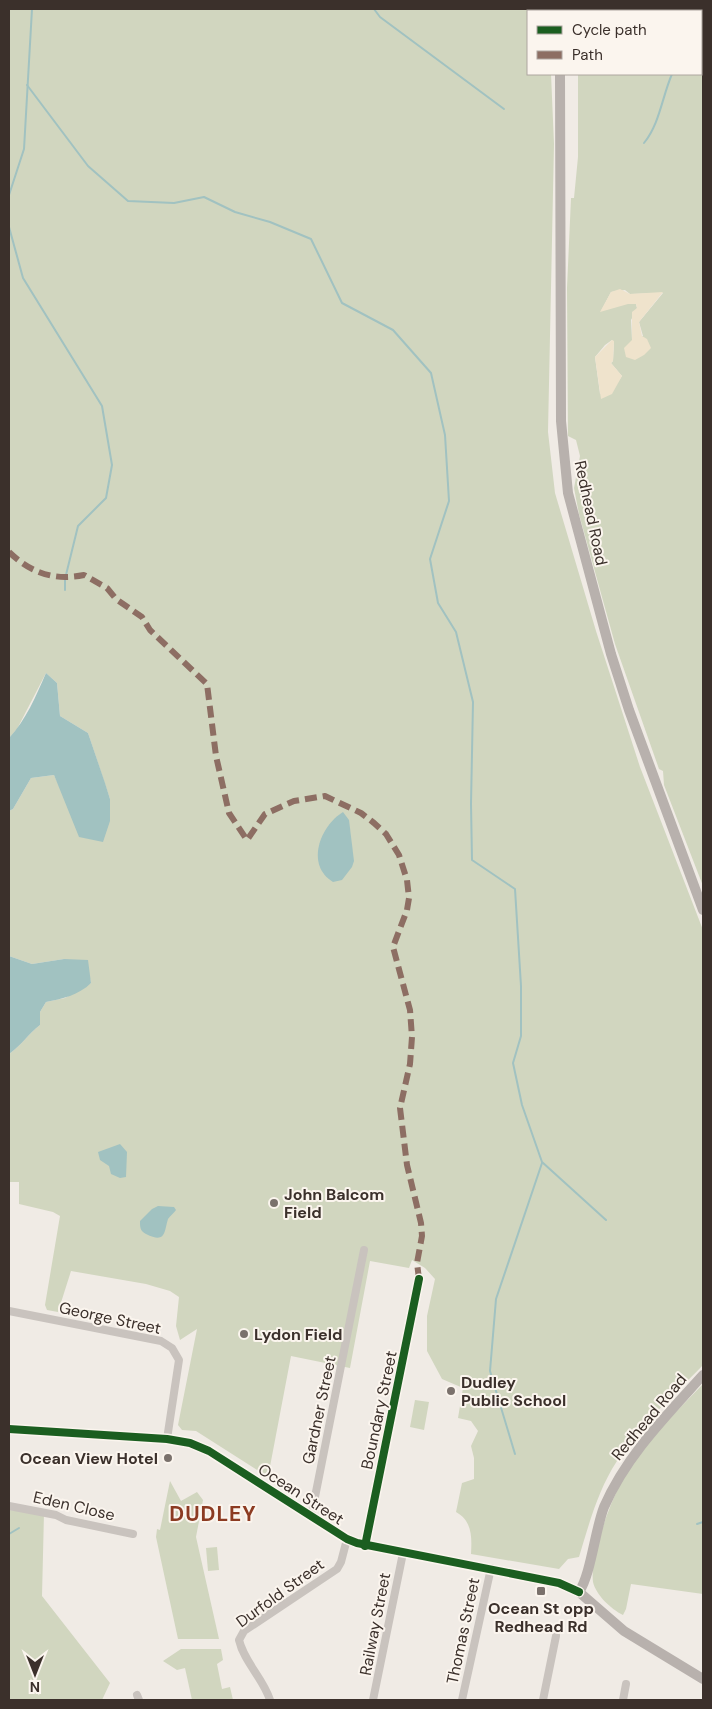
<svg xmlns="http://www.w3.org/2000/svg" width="712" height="1709" viewBox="0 0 712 1709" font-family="'DM Sans',sans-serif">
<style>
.green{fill:#d1d6bf;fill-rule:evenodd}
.sand{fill:#efe3cc}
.water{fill:#a1c2c1}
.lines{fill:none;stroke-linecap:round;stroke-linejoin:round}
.stream{stroke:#a1c2c1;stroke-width:2}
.minor{stroke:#c9c3be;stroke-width:8}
.major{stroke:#b8b1ad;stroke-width:10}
.quiet{stroke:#8d6e63;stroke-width:6;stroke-dasharray:12 6;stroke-linecap:butt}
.cycleway-casing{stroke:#fbf5ee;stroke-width:11}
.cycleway{stroke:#1b5e20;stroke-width:8}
.poi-dot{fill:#7a716c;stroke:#fbf5ee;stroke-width:2}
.labels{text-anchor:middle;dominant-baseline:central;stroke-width:4;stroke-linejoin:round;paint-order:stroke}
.street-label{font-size:16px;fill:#3b302b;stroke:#fbf5ee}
.poi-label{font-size:16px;font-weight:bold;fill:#3b302b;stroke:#fbf5ee;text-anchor:start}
.district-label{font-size:21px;font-weight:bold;letter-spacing:1px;fill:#8c3b22;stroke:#fbf5ee}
</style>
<rect width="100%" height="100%" fill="#f0ebe5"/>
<g class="green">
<path d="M 9,9 L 537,9 L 538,11 L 528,11 L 528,74 L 551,74 L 554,144 L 548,432 L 555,493 L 596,631 L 640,767 L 703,930 L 703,1365 C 674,1395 640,1425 617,1461 C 598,1490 589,1524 579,1557 L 568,1559 L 559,1569 L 471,1554 C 472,1536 472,1521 456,1512 L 462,1483 L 474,1479 L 474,1458 L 471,1446 L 478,1431 L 471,1421 L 458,1418 L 463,1388 L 442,1379 L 427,1351 L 427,1316 L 435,1279 L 425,1268 L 412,1260 L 409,1268 L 370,1261 L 350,1368 L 291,1356 L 268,1477 L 196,1431 L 182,1430 L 178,1425 L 197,1329 L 180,1340 L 176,1326 L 179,1297 L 170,1291 L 146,1284 L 71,1271 L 58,1312 L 47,1310 L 45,1305 L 60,1216 L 53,1212 L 19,1204 L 19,1182 L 9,1182 L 9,1054 C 21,1046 28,1034 40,1025 L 40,1012 L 46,1002 L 65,998 L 91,983 L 89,974 L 64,959 L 32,964 L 9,956 L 9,811 L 13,809 L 31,778 L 54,775 L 66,801 L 110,821 L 110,799 L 88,733 L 60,716 L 57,683 L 46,673 L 17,729 L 9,738 Z"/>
<path d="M 554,9 L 703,9 L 703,886 L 664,785 L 663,771 L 659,769 L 615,644 L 579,514 L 574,488 L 580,456 L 576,440 L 568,436 L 567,288 L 571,198 L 574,198 L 578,157 L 578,74 L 701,74 L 701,11 L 555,11 ZM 625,290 L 630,294 L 663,293 L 639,322 L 643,336 L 632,340 L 631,320 L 637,308 L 636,304 L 628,303 L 601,311 L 611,292 ZM 612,340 L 614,342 L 613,361 L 611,363 L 622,376 L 618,382 L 600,394 L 595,357 L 605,345 Z"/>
<path d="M 703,1384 L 703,1594 L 631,1584 L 626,1609 L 623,1615 C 611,1609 596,1595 593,1582 C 589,1553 618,1480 636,1457 C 656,1431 680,1408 703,1384 Z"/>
<path d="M 415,1400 L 429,1402 L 424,1430 L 410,1427 Z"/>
<path d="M 170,1481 L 181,1501 L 197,1492 L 203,1500 L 196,1537 L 219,1639 L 178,1639 L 156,1537 L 157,1529 L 160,1530 Z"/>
<path d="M 9,1510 L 44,1513 L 42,1596 L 110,1683 L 102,1700 L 9,1700 Z"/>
<path d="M 217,1547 L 219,1570 L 208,1571 L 206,1548 Z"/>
<path d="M 181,1649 L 221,1649 L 223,1660 L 217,1664 L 222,1689 L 230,1687 L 233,1700 L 192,1700 L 185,1668 L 177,1670 L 163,1661 Z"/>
</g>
<g class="sand">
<path d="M 620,289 L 630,294 L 663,292 L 639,322 L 642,336 L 647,339 L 651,348 L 644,355 L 635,360 L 626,357 L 624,348 L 632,340 L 632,312 L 637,308 L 636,304 L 628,304 L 600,312 L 611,292 Z"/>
<path d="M 612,340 L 614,341 L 613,361 L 611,363 L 622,376 L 612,394 L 601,399 L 595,357 Z"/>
</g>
<g class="water">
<path d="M 46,673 L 57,683 L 60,716 L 88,733 L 105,783 L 110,799 L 110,821 L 103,842 L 79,837 L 54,775 L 31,778 L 13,809 L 9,811 L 9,738 C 26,720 36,696 46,673 Z"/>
<path d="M 343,812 L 349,820 L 354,861 L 352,867 L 342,880 L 333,882 C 305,865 320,826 343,812 Z"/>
<path d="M 9,956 L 32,964 L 64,959 L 88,960 L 91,983 C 79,995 62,999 46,1002 L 40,1012 L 40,1025 C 28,1034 21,1046 9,1054 Z"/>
<path d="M 120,1144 L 127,1152 L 126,1177 L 120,1178 L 111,1174 L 109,1166 L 100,1160 L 98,1152 Z"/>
<path d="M 158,1206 L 174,1207 L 176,1210 C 174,1213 170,1216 168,1219 C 164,1232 166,1244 146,1234 C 140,1231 140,1227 140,1221 L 152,1209 Z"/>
</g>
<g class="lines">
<g class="stream">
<path d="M 374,9 L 380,17 L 504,109"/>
<path d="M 701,16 L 703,11"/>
<path d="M 27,85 L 88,166 L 128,201 L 174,203 L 204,197 L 235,212 L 270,222 L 311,239 L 342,303 L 393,330 L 431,373 L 445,435 L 449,501 L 430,559 L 438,603 L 456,632 L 473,702 L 471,804 L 472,860 L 515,889 L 521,986 L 521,1036 L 513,1063 L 522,1105 L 542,1162 L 606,1220"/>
<path d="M 644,143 C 660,123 662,97 672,74"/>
<path d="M 9,195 L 24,149 L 32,9"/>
<path d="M 9,227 L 23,278 L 102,406 L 112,465 L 106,498 L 78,526 L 65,579 L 65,590"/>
<path d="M 515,1454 L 490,1371 L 496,1299 L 542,1163"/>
<path d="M 697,1524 L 703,1522"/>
<path d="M 9,1534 L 19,1528"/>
</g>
<g class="minor">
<path d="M 9,1311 L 161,1341 L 172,1348 L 179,1360 L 167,1439"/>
<path d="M 9,1429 L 167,1439 L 190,1443 L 209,1451 L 347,1539 L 357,1543 L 559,1583 L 579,1592"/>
<path d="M 9,1506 L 56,1515 L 66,1520 L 133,1534"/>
<path d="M 311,1517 L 364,1250"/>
<path d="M 365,1546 L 419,1279"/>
<path d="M 137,1695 L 139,1700"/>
<path d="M 270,1700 C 263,1678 244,1662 239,1640 L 244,1631 L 337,1569 L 341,1562 L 347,1539"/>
<path d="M 373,1700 L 403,1553"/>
<path d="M 462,1700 L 491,1568"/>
<path d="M 543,1700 L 556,1636"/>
<path d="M 623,1700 L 626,1684"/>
</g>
<g class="major">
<path d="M 547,9 L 548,11"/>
<path d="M 560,74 L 561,421 L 568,493 L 611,654 L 629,710 L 703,910"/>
<path d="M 703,1375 C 666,1416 626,1456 604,1507 C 595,1530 591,1574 579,1592 L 624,1631 L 703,1679"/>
</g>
<path class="quiet" d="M 9,552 C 31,573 54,581 84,575 L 107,588 L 116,599 L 142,617 L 150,630 L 207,684 L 216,756 L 229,813 L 247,840 L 265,814 L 294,801 L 325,796 L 361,813 L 374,823 L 386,834 L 399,855 L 407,880 L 409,898 L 407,910 L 393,947 L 410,1010 L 412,1037 L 410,1064 L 400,1108 L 407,1165 L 421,1223 L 422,1236 L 417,1263 L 419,1279"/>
<g class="cycleway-casing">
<g id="cycleway">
<path d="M 9,1429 L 167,1439 L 190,1443 L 209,1451 L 347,1539 L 357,1543 L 559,1583 L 579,1592"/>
<path d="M 365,1546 L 419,1279"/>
</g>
</g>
<use href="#cycleway" class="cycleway"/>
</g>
<g class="poi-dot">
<circle cx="274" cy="1203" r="5"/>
<circle cx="244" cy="1334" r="5"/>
<circle cx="451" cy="1391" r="5"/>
<circle cx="168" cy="1458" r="5"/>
<rect x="536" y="1586" width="10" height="10" rx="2.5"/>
</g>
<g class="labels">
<g class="street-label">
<text transform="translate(591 513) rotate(78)">Redhead Road</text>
<text transform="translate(110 1318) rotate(12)">George Street</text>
<text transform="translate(319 1410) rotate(-78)">Gardner Street</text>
<text transform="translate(379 1410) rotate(-78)">Boundary Street</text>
<text transform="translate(649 1417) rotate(-50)">Redhead Road</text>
<text transform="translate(301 1494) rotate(33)">Ocean Street</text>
<text transform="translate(74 1506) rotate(13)">Eden Close</text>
<text transform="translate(280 1593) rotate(-36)">Durfold Street</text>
<text transform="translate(375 1624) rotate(-79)">Railway Street</text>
<text transform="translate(463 1631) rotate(-78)">Thomas Street</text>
</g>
<g class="poi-label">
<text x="284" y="1194">John Balcom<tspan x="284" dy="18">Field</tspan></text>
<text x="254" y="1334">Lydon Field</text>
<text x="461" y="1382">Dudley<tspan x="461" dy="18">Public School</tspan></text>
<text x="158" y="1458" text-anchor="end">Ocean View Hotel</text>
<text x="541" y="1608" text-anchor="middle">Ocean St opp<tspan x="541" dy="18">Redhead Rd</tspan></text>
</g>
<g class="district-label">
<text x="213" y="1514">DUDLEY</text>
</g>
</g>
<rect width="712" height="1709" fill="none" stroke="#3b302b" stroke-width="20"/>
<rect x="527" y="10" width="175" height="65" fill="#fbf5ee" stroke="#aea6a0"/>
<rect x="537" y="26" width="25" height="8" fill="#1b5e20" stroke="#aea6a0"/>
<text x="572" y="35" font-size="15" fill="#3b302b">Cycle path</text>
<rect x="537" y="51" width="25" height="8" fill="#8d6e63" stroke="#aea6a0"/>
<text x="572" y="60" font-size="15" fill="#3b302b">Path</text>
<g transform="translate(35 1674) rotate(180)" stroke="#fbf5ee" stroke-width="4" paint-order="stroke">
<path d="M0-4L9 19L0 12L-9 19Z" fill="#3b302b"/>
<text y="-8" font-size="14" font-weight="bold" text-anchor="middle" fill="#3b302b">N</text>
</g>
</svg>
